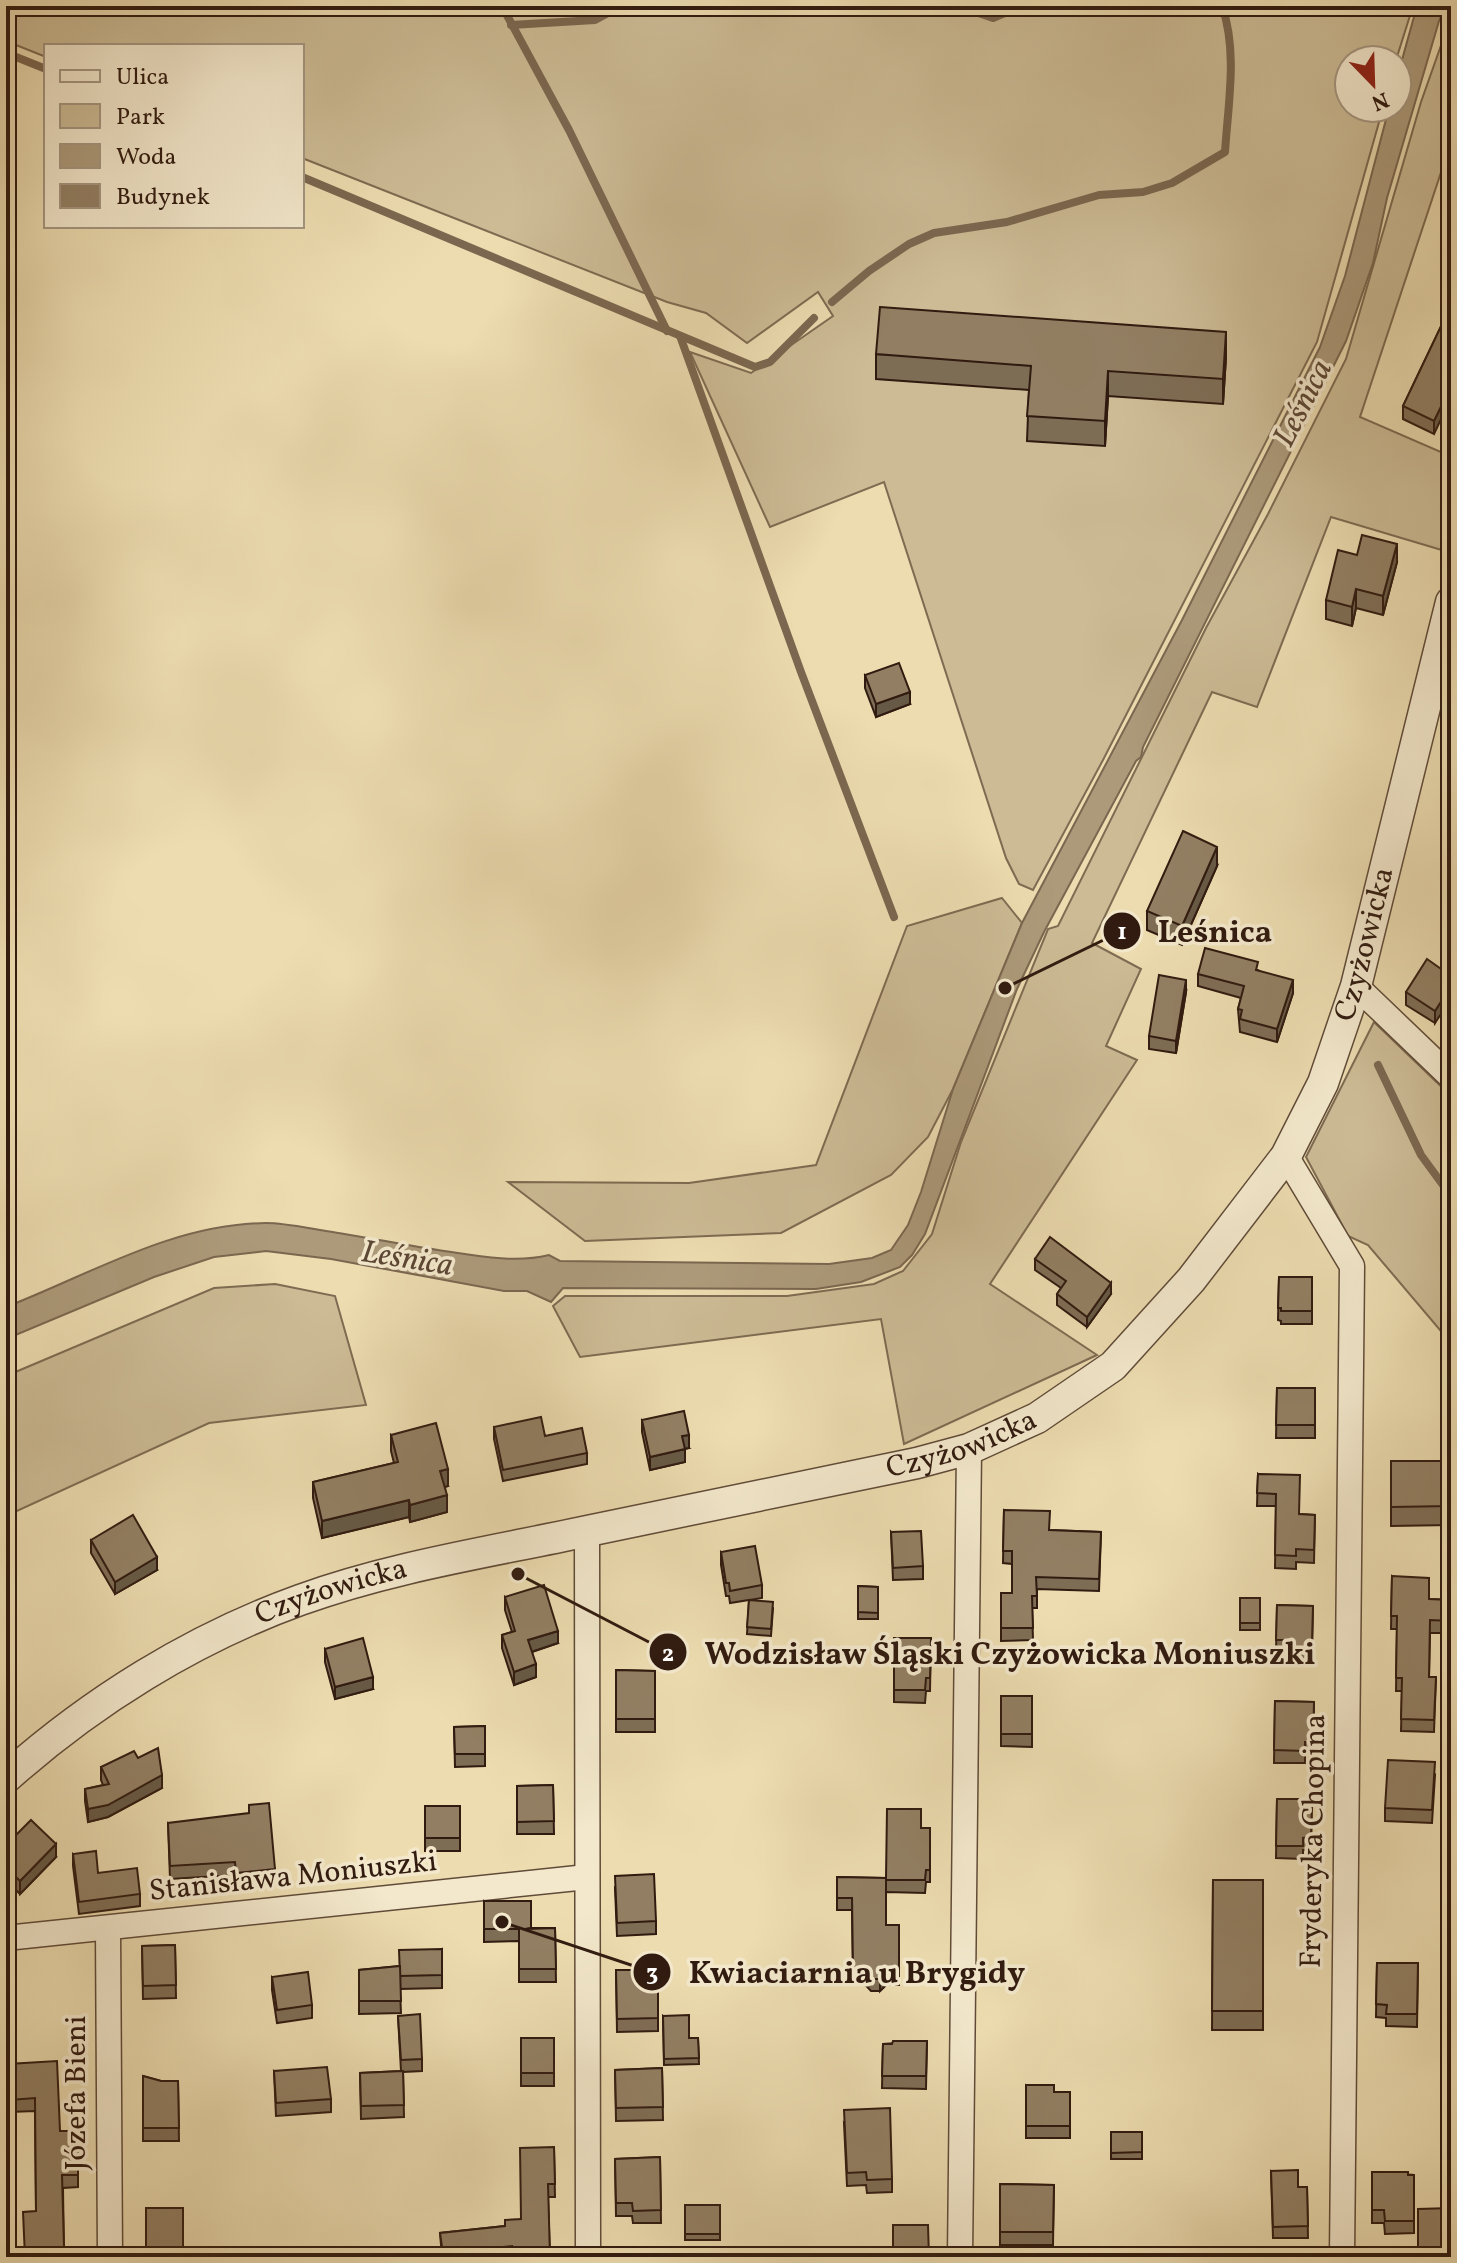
<svg xmlns="http://www.w3.org/2000/svg" width="1457" height="2263" viewBox="0 0 1457 2263" font-family="Vollkorn,serif">
<style>
.green{fill:#ccbb95;stroke:#7e6b52;stroke-width:2}
.water{fill:#ac9a7a;stroke:#7b6750;stroke-width:2}
.lines{fill:none;stroke-linecap:round;stroke-linejoin:round}
.stream{stroke:#7b6750;stroke-width:8}
.minor-casing{stroke:#604b38;stroke-width:27}
.tertiary-casing{stroke:#604b38;stroke-width:33}
.minor{stroke:#f3e8cc;stroke-width:24}
.tertiary{stroke:#f3e8cc;stroke-width:30}
.wall{fill:#7e6d55;stroke:#311b10;stroke-width:2}
.shaded-wall{fill:#665945;stroke:#311b10;stroke-width:2}
.building{fill:#927f63;stroke:#311b10;stroke-width:2}
.labels{text-anchor:middle;dominant-baseline:central;stroke-width:7;stroke-linejoin:round;paint-order:stroke}
.street-label{font-size:30px;fill:#311b10;stroke:#f3e8cc}
.water-label{font-size:32px;font-style:italic;fill:#5c4735;stroke:#f3e8cc}
.leader{fill:none;stroke:#311b10;stroke-width:3}
.callout-dot{fill:#311b10;stroke:#f3e8cc;stroke-width:3}
.mark-label{font-size:24px;text-anchor:middle;font-weight:bold;fill:#fff}
.callout-label{font-size:32px;text-anchor:middle;font-weight:bold;fill:#311b10;stroke:#f3e8cc;stroke-width:7;stroke-linejoin:round;paint-order:stroke}
</style>
<rect width="100%" height="100%" fill="#ecdcb0"/>
<filter id="stains"><feTurbulence type="fractalNoise" baseFrequency=".0025" numOctaves="4"/><feColorMatrix values="0 0 0 0 .2 0 0 0 0 .09 0 0 0 0 .02 0 0 0 .5 -.17"/></filter>
<radialGradient id="worn" r=".72"><stop offset=".6" stop-color="#630" stop-opacity="0"/><stop offset="1" stop-color="#630" stop-opacity=".3"/></radialGradient>
<g class="green">
<path d="M 6,6 L 1413,6 L 1396,60 L 1349,60 L 1349,108 L 1383,108 L 1317,342 L 1103,760 L 1033,890 L 1019,884 L 1006,858 L 884,482 L 770,527 L 690,352 L 751,373 L 833,316 L 818,292 L 747,343 L 706,313 L 667,302 L 302,158 L 302,46 L 46,46 L 46,57 L 6,41 Z"/>
<path d="M 1451,17 L 1451,142 L 1360,417 L 1443,453 L 1451,452 L 1451,534 L 1445,551 L 1331,517 L 1257,707 L 1212,692 L 1092,943 L 1141,969 L 1106,1046 L 1137,1060 L 990,1284 L 1097,1355 L 904,1444 L 881,1319 L 580,1357 L 553,1306 L 565,1296 L 787,1296 L 874,1284 L 903,1271 L 932,1234 L 961,1142 L 1048,929 L 1058,926 L 1206,628 L 1268,514 L 1346,359 L 1421,102 Z"/>
<path d="M 1002,898 L 1022,923 L 953,1089 L 928,1137 L 891,1175 L 781,1233 L 585,1241 L 508,1182 L 689,1183 L 816,1165 L 907,926 Z"/>
<path d="M 1374,1022 L 1451,1096 L 1451,1343 L 1368,1245 L 1348,1236 L 1306,1157 Z"/>
<path d="M 275,1284 L 335,1296 L 366,1405 L 209,1423 L 6,1516 L 6,1376 L 214,1288 Z"/>
</g>
<path class="water" d="M 1417,6 L 1445,6 L 1439,21 L 1387,198 L 1373,263 L 1346,341 L 1143,747 L 1141,757 L 1136,761 L 1044,932 L 1017,989 L 925,1234 L 912,1255 L 900,1267 L 861,1282 L 816,1289 L 563,1288 L 551,1302 L 527,1291 L 504,1291 L 331,1259 L 266,1251 L 214,1257 L 154,1277 L 6,1339 L 6,1307 C 91,1274 172,1224 266,1223 C 285,1223 307,1228 326,1231 C 372,1238 418,1248 465,1254 C 494,1258 520,1262 549,1255 L 560,1261 L 829,1264 L 872,1258 L 891,1250 L 908,1225 L 921,1192 L 953,1089 L 1022,923 L 1182,620 L 1320,347 L 1345,276 L 1389,108 L 1397,108 L 1397,78 Z"/>
<g class="lines">
<g class="stream">
<path d="M 502,6 L 569,130 L 667,331"/>
<path d="M 958,6 L 993,18 L 1021,6"/>
<path d="M 511,25 L 595,20 L 621,6"/>
<path d="M 6,53 L 46,69"/>
<path d="M 302,177 L 755,367 L 770,362 L 814,318"/>
<path d="M 832,302 L 869,271 L 909,244 L 934,233 L 1007,222 L 1099,195 L 1143,192 L 1172,183 L 1225,152 C 1228,104 1238,52 1222,6"/>
<path d="M 680,336 L 801,672 L 894,917"/>
<path d="M 1378,1065 L 1421,1155 L 1451,1196"/>
</g>
<g class="minor-casing">
<g id="minor">
<path d="M 1356,986 L 1451,1077"/>
<path d="M 1286,1156 L 1352,1266 L 1342,2257"/>
<path d="M 587,1532 L 588,2257"/>
<path d="M 108,1929 L 110,2257"/>
<path d="M 6,1938 L 587,1877"/>
<path d="M 960,2257 L 969,1449"/>
</g>
</g>
<g class="tertiary-casing">
<g id="tertiary">
<path id="s1" d="M 6,1778 C 91,1702 192,1639 300,1600 C 391,1567 489,1552 583,1532 C 694,1509 805,1486 917,1463 L 969,1449 L 1037,1418 L 1113,1366 L 1191,1280 L 1286,1156 L 1323,1083 L 1356,986 L 1451,602"/>
</g>
</g>
<use href="#minor" class="minor"/>
<use href="#tertiary" class="tertiary"/>
</g>
<g class="wall">
<path d="M 1444,320 L 1434,434 L 1403,419 L 1403,406 Z"/>
<path d="M 876,354 L 1226,357 L 1223,404 L 1108,396 L 1105,446 L 1027,441 L 1029,390 L 876,379 Z"/>
<path d="M 1357,555 L 1397,562 L 1383,615 L 1356,608 L 1352,626 L 1326,619 L 1326,600 Z"/>
<path d="M 865,675 L 910,704 L 876,717 L 865,688 Z"/>
<path d="M 1217,866 L 1182,945 L 1147,930 L 1147,911 Z"/>
<path d="M 1258,970 L 1293,993 L 1277,1042 L 1240,1032 L 1238,1009 L 1241,998 L 1198,986 L 1198,974 Z"/>
<path d="M 1451,976 L 1435,1023 L 1406,1005 L 1406,992 Z"/>
<path d="M 1186,992 L 1176,1053 L 1149,1049 L 1149,1036 Z"/>
<path d="M 1035,1259 L 1111,1294 L 1087,1327 L 1057,1305 L 1057,1294 L 1061,1288 L 1035,1270 Z"/>
<path d="M 1279,1277 L 1312,1277 L 1312,1324 L 1281,1324 L 1281,1321 L 1278,1320 Z"/>
<path d="M 1277,1388 L 1315,1388 L 1315,1438 L 1276,1438 Z"/>
<path d="M 642,1420 L 689,1448 L 685,1449 L 685,1462 L 650,1470 L 642,1432 Z"/>
<path d="M 494,1427 L 545,1436 L 587,1453 L 587,1464 L 503,1481 L 494,1439 Z"/>
<path d="M 391,1435 L 448,1486 L 445,1487 L 447,1512 L 410,1522 L 409,1517 L 322,1538 L 313,1498 L 313,1482 L 394,1463 L 391,1451 Z"/>
<path d="M 1391,1461 L 1451,1461 L 1451,1525 L 1391,1526 Z"/>
<path d="M 1258,1474 L 1299,1514 L 1315,1515 L 1314,1563 L 1296,1562 L 1296,1569 L 1275,1568 L 1276,1506 L 1257,1506 Z"/>
<path d="M 1004,1510 L 1049,1530 L 1101,1532 L 1099,1591 L 1037,1589 L 1037,1608 L 1032,1608 L 1033,1640 L 1001,1641 L 1001,1593 L 1012,1593 L 1012,1564 L 1003,1563 Z"/>
<path d="M 891,1532 L 923,1566 L 923,1579 L 893,1580 Z"/>
<path d="M 91,1540 L 157,1570 L 115,1594 L 91,1553 Z"/>
<path d="M 721,1552 L 762,1585 L 762,1598 L 750,1600 L 773,1608 L 771,1636 L 747,1634 L 749,1600 L 730,1603 L 729,1596 L 726,1596 L 721,1565 Z"/>
<path d="M 1392,1576 L 1429,1599 L 1451,1600 L 1451,1633 L 1430,1633 L 1429,1677 L 1436,1677 L 1434,1732 L 1401,1731 L 1402,1691 L 1396,1691 L 1397,1629 L 1391,1629 Z"/>
<path d="M 858,1586 L 878,1587 L 878,1619 L 858,1619 Z"/>
<path d="M 505,1597 L 558,1643 L 532,1652 L 536,1677 L 514,1685 L 502,1648 L 502,1635 L 512,1632 L 505,1610 Z"/>
<rect x="1240" y="1598" width="20" height="32"/>
<path d="M 1277,1605 L 1313,1606 L 1312,1654 L 1308,1653 L 1307,1662 L 1287,1662 L 1287,1653 L 1276,1652 Z"/>
<path d="M 894,1638 L 931,1638 L 930,1691 L 926,1691 L 925,1703 L 894,1702 Z"/>
<path d="M 325,1649 L 373,1689 L 335,1699 L 325,1662 Z"/>
<path d="M 616,1670 L 655,1671 L 655,1732 L 616,1732 Z"/>
<path d="M 1001,1696 L 1032,1696 L 1032,1747 L 1001,1746 Z"/>
<path d="M 1275,1701 L 1314,1702 L 1313,1754 L 1305,1754 L 1305,1763 L 1274,1763 Z"/>
<path d="M 485,1726 L 485,1766 L 455,1767 L 454,1727 Z"/>
<path d="M 138,1758 L 162,1788 L 108,1817 L 88,1822 L 85,1801 L 85,1789 L 103,1785 L 101,1780 L 101,1767 Z"/>
<path d="M 1435,1775 L 1432,1823 L 1385,1821 L 1385,1808 Z"/>
<path d="M 553,1785 L 554,1834 L 517,1834 L 517,1786 Z"/>
<path d="M 1277,1799 L 1312,1799 L 1311,1850 L 1303,1850 L 1303,1859 L 1276,1858 Z"/>
<rect x="425" y="1806" width="35" height="45"/>
<path d="M 168,1823 L 275,1869 L 275,1882 L 236,1886 L 235,1875 L 170,1879 Z"/>
<path d="M 921,1828 L 930,1828 L 930,1882 L 926,1882 L 925,1893 L 886,1892 L 886,1925 L 899,1925 L 899,1985 L 886,1985 L 880,1991 L 871,1991 L 860,1979 L 853,1979 L 852,1910 L 837,1910 L 837,1877 L 886,1878 Z"/>
<path d="M 6,1845 L 56,1857 L 20,1894 L 6,1880 Z"/>
<path d="M 73,1854 L 98,1873 L 140,1894 L 140,1906 L 79,1914 L 73,1866 Z"/>
<path d="M 1213,1880 L 1263,1880 L 1263,2030 L 1212,2030 Z"/>
<path d="M 615,1888 L 656,1921 L 656,1934 L 617,1936 Z"/>
<path d="M 484,1901 L 531,1928 L 555,1928 L 556,1982 L 519,1982 L 519,1941 L 484,1942 Z"/>
<path d="M 175,1945 L 176,1998 L 143,1999 L 142,1946 Z"/>
<path d="M 442,1949 L 442,1988 L 400,1989 L 401,2013 L 359,2014 L 359,1970 L 399,1966 Z"/>
<path d="M 1377,1963 L 1418,1963 L 1417,2027 L 1386,2026 L 1386,2018 L 1376,2017 Z"/>
<path d="M 616,1970 L 658,1970 L 658,2031 L 617,2032 Z"/>
<path d="M 272,1977 L 312,2005 L 312,2018 L 277,2023 L 272,1990 Z"/>
<path d="M 398,2016 L 422,2059 L 422,2071 L 403,2072 L 404,2117 L 361,2119 L 360,2073 L 401,2071 Z"/>
<path d="M 663,2016 L 689,2038 L 698,2038 L 699,2064 L 664,2065 Z"/>
<rect x="521" y="2038" width="33" height="48"/>
<path d="M 927,2041 L 926,2089 L 882,2088 L 883,2044 Z"/>
<path d="M 8,2064 L 60,2131 L 78,2131 L 78,2187 L 63,2188 L 64,2257 L 24,2257 L 36,2211 L 35,2111 L 10,2112 Z"/>
<path d="M 662,2068 L 663,2120 L 616,2121 L 615,2070 Z"/>
<path d="M 274,2071 L 331,2099 L 331,2112 L 276,2116 Z"/>
<path d="M 143,2076 L 161,2081 L 178,2081 L 179,2141 L 143,2141 Z"/>
<path d="M 1026,2085 L 1054,2092 L 1070,2092 L 1070,2138 L 1026,2138 Z"/>
<path d="M 844,2123 L 892,2179 L 892,2192 L 867,2193 L 866,2185 L 847,2186 Z"/>
<rect x="1111" y="2132" width="31" height="27"/>
<path d="M 554,2147 L 555,2197 L 548,2197 L 550,2257 L 442,2257 L 440,2233 L 505,2226 L 521,2219 Z"/>
<path d="M 660,2157 L 661,2223 L 633,2223 L 632,2216 L 616,2216 L 615,2159 Z"/>
<path d="M 1271,2171 L 1298,2187 L 1307,2187 L 1308,2238 L 1273,2238 Z"/>
<path d="M 1372,2172 L 1414,2175 L 1414,2233 L 1385,2234 L 1384,2223 L 1372,2223 Z"/>
<path d="M 1000,2184 L 1054,2185 L 1053,2245 L 1000,2245 Z"/>
<rect x="685" y="2205" width="35" height="35"/>
<rect x="146" y="2208" width="37" height="49"/>
</g>
<g class="shaded-wall">
<path d="M 1226,332 L 1226,357 L 1223,404 L 1223,379 Z"/>
<path d="M 1108,371 L 1108,396 L 1105,446 L 1105,421 Z"/>
<path d="M 1451,386 L 1451,398 L 1434,434 L 1434,421 Z"/>
<path d="M 1397,544 L 1397,562 L 1383,615 L 1383,596 Z"/>
<path d="M 1356,589 L 1356,608 L 1352,626 L 1352,607 Z"/>
<path d="M 910,692 L 910,704 L 876,717 L 876,704 Z"/>
<path d="M 1217,847 L 1217,866 L 1182,945 L 1182,926 Z"/>
<path d="M 1186,980 L 1186,992 L 1176,1053 L 1176,1041 Z"/>
<path d="M 1293,980 L 1293,993 L 1277,1042 L 1277,1029 Z"/>
<path d="M 1451,986 L 1451,999 L 1435,1023 L 1435,1011 Z"/>
<path d="M 1111,1283 L 1111,1294 L 1087,1327 L 1087,1317 Z"/>
<path d="M 689,1435 L 689,1448 L 682,1449 L 682,1436 Z"/>
<path d="M 685,1449 L 685,1462 L 650,1470 L 650,1457 Z"/>
<path d="M 448,1469 L 448,1486 L 440,1488 L 440,1471 Z"/>
<path d="M 447,1495 L 447,1512 L 410,1522 L 410,1505 Z"/>
<path d="M 409,1500 L 409,1517 L 322,1538 L 322,1521 Z"/>
<path d="M 157,1557 L 157,1570 L 115,1594 L 115,1582 Z"/>
<path d="M 558,1631 L 558,1643 L 528,1653 L 528,1640 Z"/>
<path d="M 12,1641 L 12,1653 L 6,1658 L 6,1645 Z"/>
<path d="M 536,1664 L 536,1677 L 514,1685 L 514,1672 Z"/>
<path d="M 373,1677 L 373,1689 L 335,1699 L 335,1687 Z"/>
<path d="M 162,1775 L 162,1788 L 108,1817 L 88,1822 L 88,1809 Z"/>
<path d="M 56,1844 L 56,1857 L 20,1894 L 20,1881 Z"/>
<path d="M 886,1973 L 886,1985 L 880,1991 L 880,1979 Z"/>
</g>
<g class="building">
<path d="M 880,307 L 1226,332 L 1223,379 L 1108,371 L 1105,421 L 1027,416 L 1031,366 L 876,354 Z"/>
<path d="M 1444,320 L 1451,323 L 1451,386 L 1434,421 L 1403,406 Z"/>
<path d="M 1362,535 L 1397,544 L 1383,596 L 1356,589 L 1352,607 L 1326,600 L 1338,550 L 1357,555 Z"/>
<path d="M 899,663 L 910,692 L 876,704 L 865,675 Z"/>
<path d="M 1183,831 L 1217,847 L 1182,926 L 1147,911 Z"/>
<path d="M 1205,948 L 1258,962 L 1256,970 L 1293,980 L 1277,1029 L 1240,1019 L 1242,1010 L 1238,1009 L 1244,986 L 1198,974 Z"/>
<path d="M 1427,959 L 1451,976 L 1451,986 L 1435,1011 L 1406,992 Z"/>
<path d="M 1159,975 L 1186,980 L 1176,1041 L 1149,1036 Z"/>
<path d="M 1050,1237 L 1111,1283 L 1087,1317 L 1057,1294 L 1066,1281 L 1035,1259 Z"/>
<path d="M 1279,1277 L 1312,1277 L 1312,1311 L 1281,1311 L 1281,1308 L 1278,1308 Z"/>
<path d="M 1277,1388 L 1315,1388 L 1315,1425 L 1276,1425 Z"/>
<path d="M 684,1411 L 689,1435 L 682,1436 L 685,1449 L 650,1457 L 642,1420 Z"/>
<path d="M 541,1417 L 545,1436 L 582,1428 L 587,1453 L 503,1470 L 494,1427 Z"/>
<path d="M 436,1423 L 448,1469 L 440,1471 L 447,1495 L 410,1505 L 409,1500 L 322,1521 L 313,1482 L 398,1462 L 391,1435 Z"/>
<path d="M 1391,1461 L 1451,1461 L 1451,1506 L 1391,1507 Z"/>
<path d="M 1258,1474 L 1300,1475 L 1299,1514 L 1315,1515 L 1314,1550 L 1296,1549 L 1296,1556 L 1275,1555 L 1276,1494 L 1257,1493 Z"/>
<path d="M 1004,1510 L 1050,1511 L 1049,1530 L 1101,1532 L 1099,1579 L 1036,1577 L 1037,1596 L 1032,1596 L 1033,1628 L 1001,1628 L 1001,1593 L 1012,1593 L 1012,1551 L 1003,1551 Z"/>
<path d="M 133,1515 L 157,1557 L 115,1582 L 91,1540 Z"/>
<path d="M 921,1531 L 923,1566 L 893,1568 L 891,1532 Z"/>
<path d="M 755,1546 L 762,1585 L 730,1591 L 729,1583 L 726,1583 L 721,1552 Z"/>
<path d="M 1392,1576 L 1429,1578 L 1429,1599 L 1451,1600 L 1451,1621 L 1430,1620 L 1429,1677 L 1436,1677 L 1434,1720 L 1401,1719 L 1402,1678 L 1396,1678 L 1397,1616 L 1391,1616 Z"/>
<path d="M 544,1585 L 558,1631 L 528,1640 L 536,1664 L 514,1672 L 502,1635 L 515,1631 L 505,1597 Z"/>
<path d="M 858,1586 L 878,1587 L 878,1613 L 858,1612 Z"/>
<rect x="1240" y="1598" width="20" height="25"/>
<path d="M 749,1600 L 773,1602 L 771,1629 L 747,1627 Z"/>
<path d="M 1277,1605 L 1313,1606 L 1312,1641 L 1308,1641 L 1307,1649 L 1287,1649 L 1287,1640 L 1276,1640 Z"/>
<path d="M 6,1634 L 12,1641 L 6,1645 Z"/>
<path d="M 363,1638 L 373,1677 L 335,1687 L 325,1649 Z"/>
<path d="M 894,1638 L 931,1638 L 930,1678 L 926,1678 L 925,1690 L 894,1690 Z"/>
<path d="M 616,1670 L 655,1671 L 655,1719 L 616,1719 Z"/>
<rect x="1001" y="1696" width="31" height="38"/>
<path d="M 1275,1701 L 1314,1702 L 1313,1742 L 1305,1742 L 1305,1751 L 1274,1750 Z"/>
<path d="M 485,1726 L 485,1754 L 455,1754 L 454,1727 Z"/>
<path d="M 158,1748 L 162,1775 L 108,1805 L 88,1809 L 85,1789 L 109,1784 L 101,1767 L 134,1751 L 138,1758 Z"/>
<path d="M 1388,1760 L 1435,1762 L 1432,1810 L 1385,1808 Z"/>
<path d="M 553,1785 L 554,1821 L 517,1822 L 517,1786 Z"/>
<path d="M 1277,1799 L 1312,1799 L 1311,1837 L 1303,1838 L 1303,1846 L 1276,1846 Z"/>
<path d="M 269,1803 L 275,1869 L 236,1873 L 235,1862 L 170,1866 L 168,1823 L 249,1813 L 249,1805 Z"/>
<rect x="425" y="1806" width="35" height="32"/>
<path d="M 887,1809 L 921,1809 L 921,1828 L 930,1828 L 930,1870 L 926,1870 L 925,1880 L 886,1880 L 886,1925 L 899,1925 L 899,1973 L 886,1973 L 880,1979 L 871,1979 L 860,1967 L 853,1967 L 852,1898 L 837,1898 L 837,1877 L 886,1878 Z"/>
<path d="M 31,1820 L 56,1844 L 20,1881 L 6,1867 L 6,1845 Z"/>
<path d="M 96,1851 L 98,1873 L 137,1868 L 140,1894 L 79,1902 L 73,1854 Z"/>
<path d="M 654,1874 L 656,1921 L 617,1923 L 615,1876 Z"/>
<path d="M 1213,1880 L 1263,1880 L 1263,2011 L 1212,2011 Z"/>
<path d="M 484,1901 L 531,1901 L 531,1928 L 525,1929 L 555,1928 L 556,1969 L 519,1969 L 519,1929 L 484,1929 Z"/>
<path d="M 175,1945 L 176,1985 L 143,1986 L 142,1946 Z"/>
<path d="M 442,1949 L 442,1975 L 400,1976 L 399,1950 Z"/>
<path d="M 1377,1963 L 1418,1963 L 1417,2014 L 1386,2014 L 1387,2005 L 1376,2004 Z"/>
<path d="M 400,1966 L 401,2001 L 359,2001 L 359,1970 Z"/>
<path d="M 616,1970 L 658,1970 L 658,2018 L 617,2019 Z"/>
<path d="M 308,1972 L 312,2005 L 277,2010 L 272,1977 Z"/>
<path d="M 420,2014 L 422,2059 L 401,2060 L 398,2016 Z"/>
<path d="M 689,2015 L 689,2038 L 698,2038 L 699,2058 L 664,2059 L 663,2016 Z"/>
<rect x="521" y="2038" width="33" height="35"/>
<path d="M 893,2041 L 927,2041 L 926,2076 L 882,2076 L 883,2044 L 892,2044 Z"/>
<path d="M 57,2061 L 60,2131 L 78,2131 L 78,2175 L 62,2175 L 64,2247 L 48,2247 L 49,2257 L 25,2257 L 23,2212 L 36,2211 L 35,2098 L 10,2100 L 8,2064 Z"/>
<path d="M 327,2067 L 331,2099 L 276,2103 L 274,2071 Z"/>
<path d="M 662,2068 L 663,2107 L 616,2108 L 615,2070 Z"/>
<path d="M 403,2071 L 404,2105 L 361,2106 L 360,2073 Z"/>
<path d="M 143,2076 L 161,2081 L 178,2081 L 179,2128 L 143,2128 Z"/>
<path d="M 1026,2085 L 1054,2085 L 1054,2092 L 1070,2092 L 1070,2126 L 1026,2126 Z"/>
<path d="M 890,2108 L 892,2179 L 867,2180 L 866,2172 L 847,2173 L 844,2110 Z"/>
<path d="M 1111,2132 L 1142,2132 L 1142,2152 L 1111,2153 Z"/>
<path d="M 554,2147 L 555,2184 L 548,2184 L 550,2257 L 512,2257 L 512,2246 L 443,2254 L 440,2233 L 505,2226 L 505,2220 L 521,2219 L 520,2148 Z"/>
<path d="M 660,2157 L 661,2210 L 633,2211 L 632,2203 L 616,2203 L 615,2159 Z"/>
<path d="M 1298,2170 L 1298,2187 L 1307,2187 L 1308,2226 L 1273,2227 L 1271,2171 Z"/>
<path d="M 1372,2172 L 1408,2172 L 1408,2175 L 1414,2175 L 1414,2221 L 1385,2221 L 1384,2210 L 1372,2210 Z"/>
<path d="M 1000,2184 L 1054,2185 L 1053,2232 L 1000,2232 Z"/>
<rect x="685" y="2205" width="35" height="29"/>
<rect x="146" y="2208" width="37" height="47"/>
<path d="M 1451,2208 L 1451,2257 L 1418,2257 L 1418,2209 Z"/>
<path d="M 893,2225 L 928,2225 L 929,2257 L 893,2257 Z"/>
<path d="M 826,2251 L 853,2251 L 852,2257 L 826,2257 Z"/>
</g>
<g class="labels">
<g class="street-label">
<text stroke="none"><textPath href="#s1" startOffset="1698">Czyżowicka</textPath></text>
<text stroke="none"><textPath href="#s1" startOffset="1026">Czyżowicka</textPath></text>
<text stroke="none"><textPath href="#s1" startOffset="378">Czyżowicka</textPath></text>
<text transform="translate(1314 1841) rotate(-89)">Fryderyka Chopina</text>
<text transform="translate(293 1877) rotate(-6)">Stanisława Moniuszki</text>
<text transform="translate(77 2093) rotate(-90)">Józefa Bieni</text>
</g>
<g class="water-label">
<text transform="translate(1304 404) rotate(-63)">Leśnica</text>
<text transform="translate(407 1260) rotate(9)">Leśnica</text>
</g>
</g>
<path class="leader" d="M1005 988L1122 931M518 1574L668 1652M502 1922L652 1972"/>
<g class="callout-dot">
<circle cx="1005" cy="988" r="8"/>
<circle cx="518" cy="1574" r="8"/>
<circle cx="502" cy="1922" r="8"/>
<circle cx="1122" cy="931" r="20"/>
<circle cx="668" cy="1652" r="20"/>
<circle cx="652" cy="1972" r="20"/>
</g>
<g class="mark-label">
<text x="1122" y="939">1</text>
<text x="668" y="1661">2</text>
<text x="652" y="1980">3</text>
</g>
<g class="callout-label">
<text x="1215" y="942">Leśnica</text>
<text x="1010" y="1664">Wodzisław Śląski Czyżowicka Moniuszki</text>
<text x="857" y="1983">Kwiaciarnia u Brygidy</text>
</g>
<rect width="1457" height="2263" fill="none" stroke="#ecdcb0" stroke-width="32"/>
<rect x="8" y="8" width="1441" height="2247" fill="none" stroke="#311b10" stroke-width="4"/>
<rect x="16" y="16" width="1425" height="2231" fill="none" stroke="#311b10" stroke-width="2"/>
<rect x="44" y="44" width="260" height="184" fill="#f3e8cc" stroke="#a59681" stroke-width="2"/>
<rect x="60" y="70" width="40" height="12" fill="#f3e8cc" stroke="#a59681" stroke-width="2"/>
<text x="116" y="84" font-size="24" fill="#311b10">Ulica</text>
<rect x="60" y="104" width="40" height="24" fill="#ccbb95" stroke="#a59681" stroke-width="2"/>
<text x="116" y="124" font-size="24" fill="#311b10">Park</text>
<rect x="60" y="144" width="40" height="24" fill="#ac9a7a" stroke="#a59681" stroke-width="2"/>
<text x="116" y="164" font-size="24" fill="#311b10">Woda</text>
<rect x="60" y="184" width="40" height="24" fill="#927f63" stroke="#a59681" stroke-width="2"/>
<text x="116" y="204" font-size="24" fill="#311b10">Budynek</text>
<g transform="translate(1373 84) rotate(157)"><circle r="38" fill="#f3e8cc" stroke="#a59681" stroke-width="2"/>
<path d="M0-6L14 30L0 20L-14 30Z" fill="#8f2418"/>
<text y="-12" font-size="22" font-weight="bold" text-anchor="middle" fill="#311b10">N</text>
</g>
<rect width="100%" height="100%" filter="url(#stains)"/>
<rect width="100%" height="100%" fill="url(#worn)"/>
</svg>
